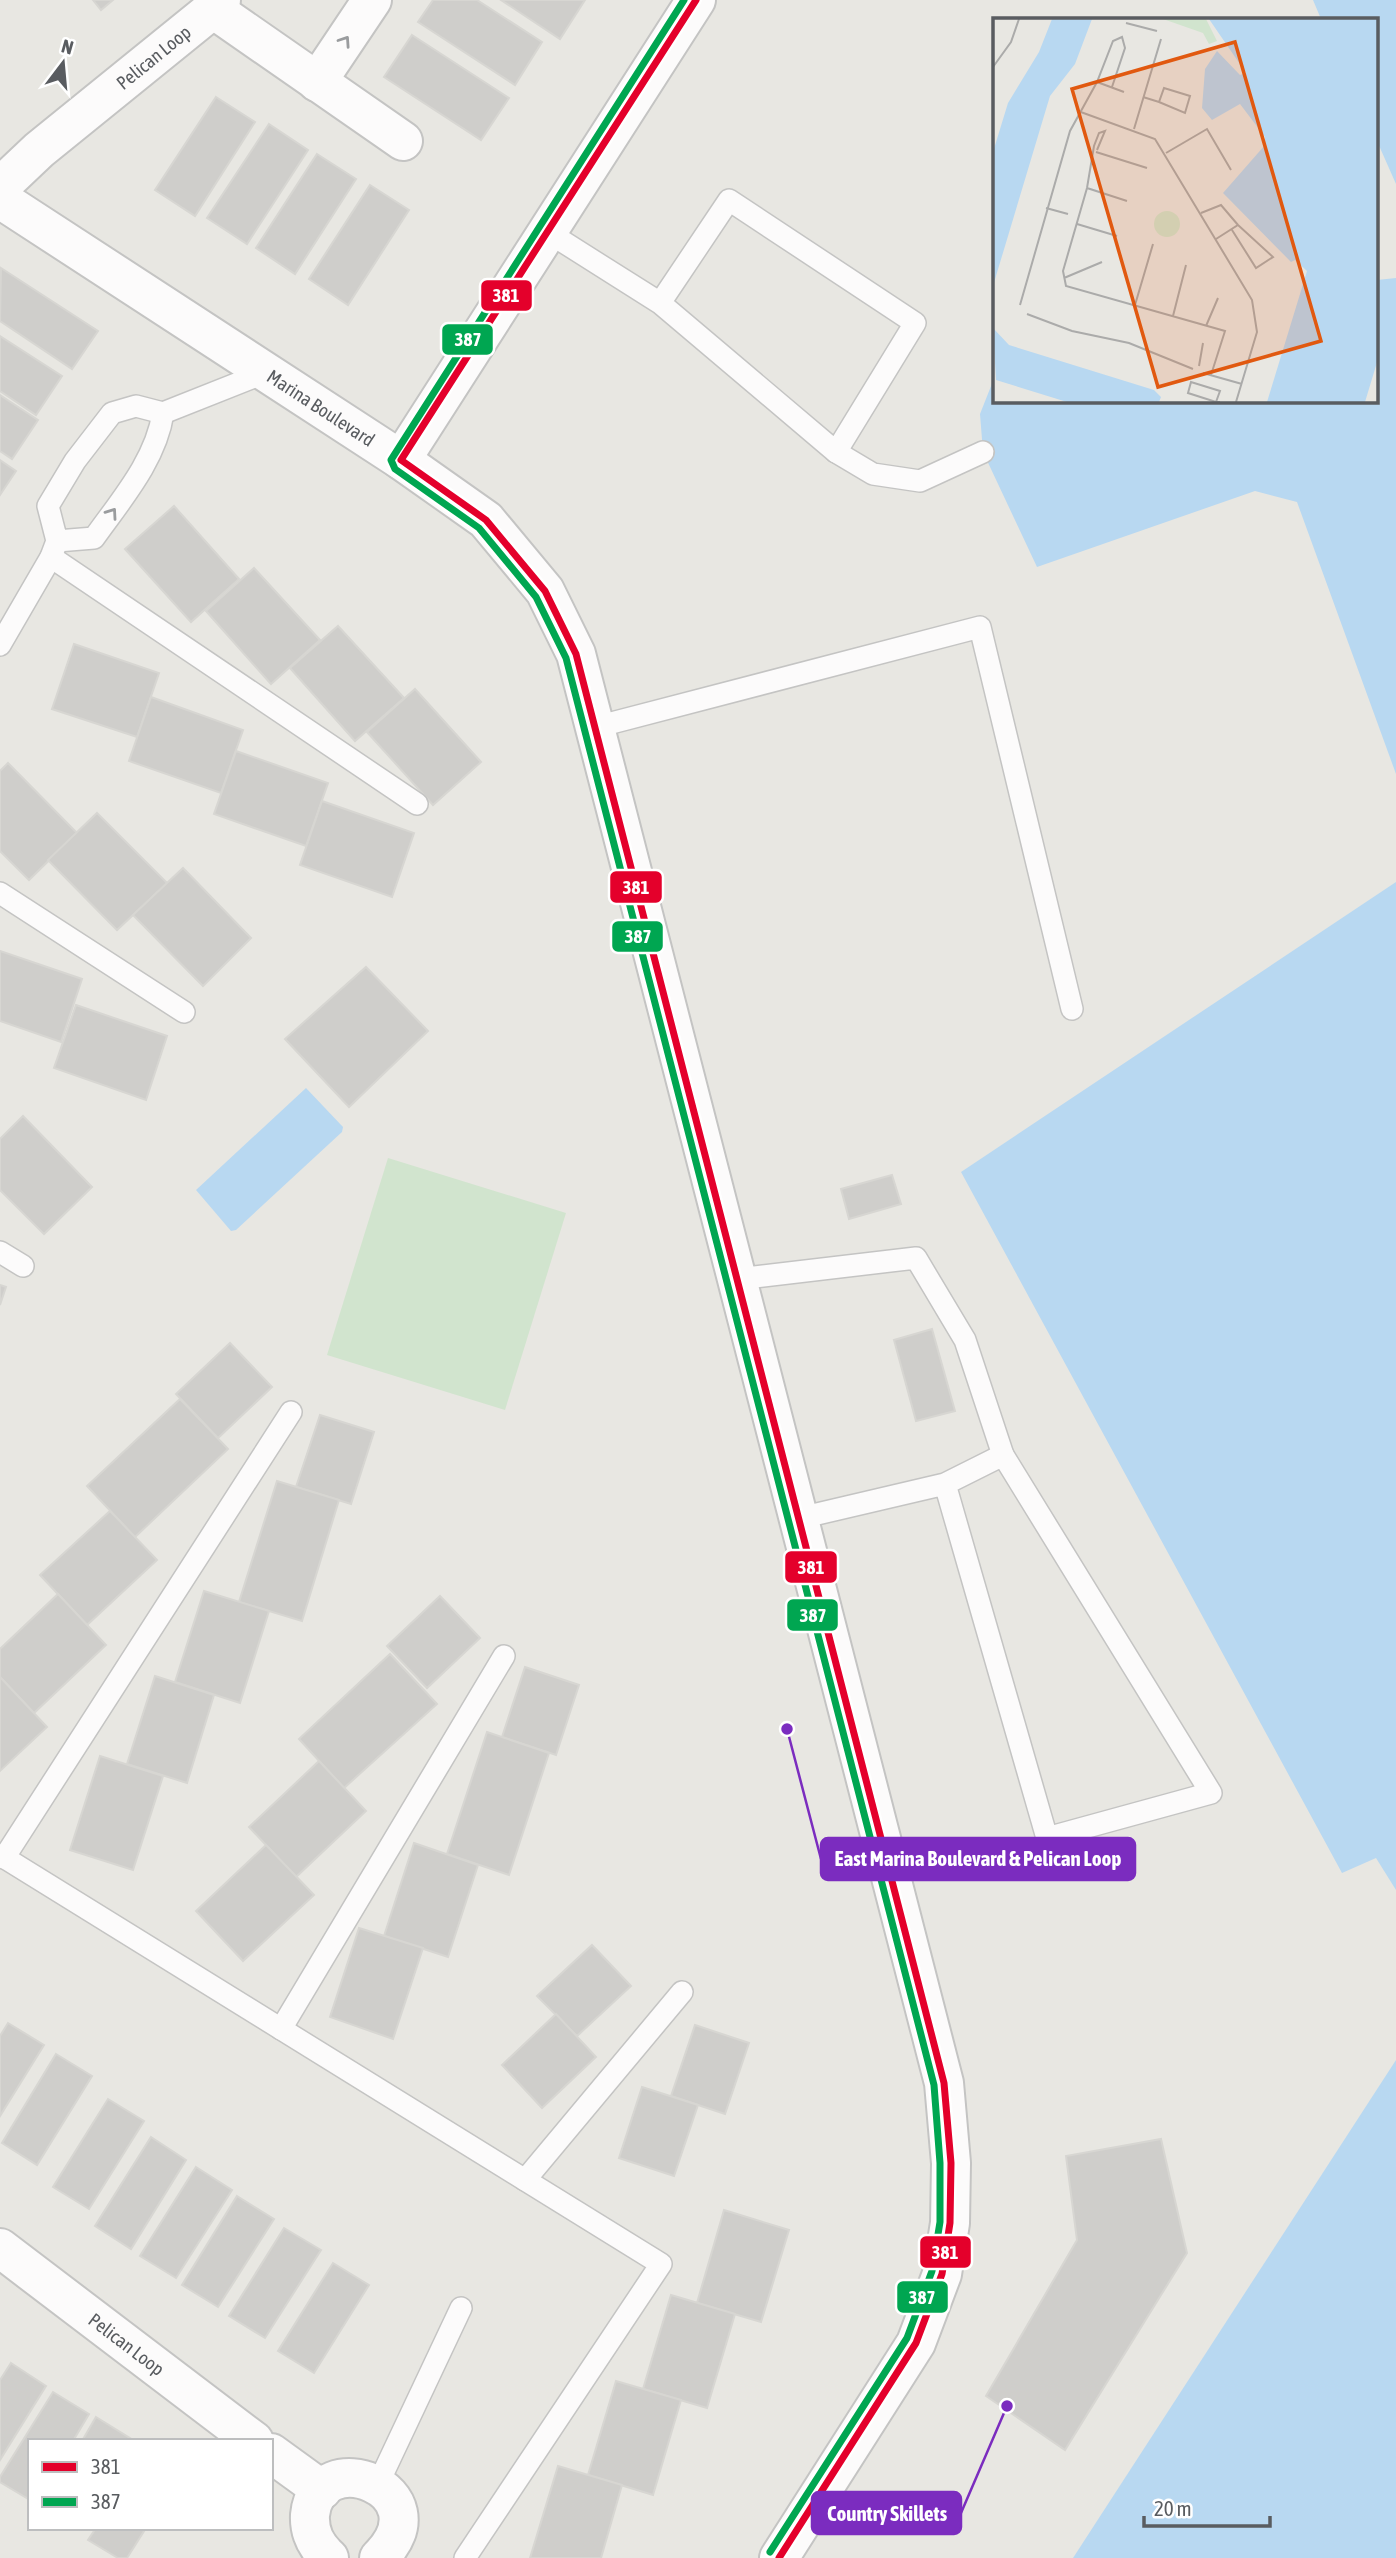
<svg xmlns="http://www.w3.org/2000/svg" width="1396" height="2558" viewBox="0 0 1396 2558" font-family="'Asap Condensed',sans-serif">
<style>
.green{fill:#d1e4ce}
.water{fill:#b8d8f1}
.building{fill:#cfcecb;stroke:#d7d6d2;stroke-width:2}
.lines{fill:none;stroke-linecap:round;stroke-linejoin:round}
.service-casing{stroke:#c4c4c3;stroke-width:24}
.minor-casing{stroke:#c4c4c3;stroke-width:42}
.tertiary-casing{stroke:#c4c4c3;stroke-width:42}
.service{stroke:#fcfbfb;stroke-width:21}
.minor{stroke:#fcfbfb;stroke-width:38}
.tertiary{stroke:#fcfbfb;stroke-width:38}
.bus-1-casing{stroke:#fff;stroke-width:12}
.bus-2-casing{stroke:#fff;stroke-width:12}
.bus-1{stroke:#e4002b;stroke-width:7}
.bus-2{stroke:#00a651;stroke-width:7}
.oneway{stroke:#9a9c9e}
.labels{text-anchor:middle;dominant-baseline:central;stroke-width:5;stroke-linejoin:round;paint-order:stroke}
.street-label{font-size:19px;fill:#595c60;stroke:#fff}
.inset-road{fill:none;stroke:#ababaa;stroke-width:2}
.view{fill:#e15910;fill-opacity:0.15;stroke:#e15910;stroke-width:3.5}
.inset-edge{fill:none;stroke:#595c60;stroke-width:3.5}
.leader{fill:none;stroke:#7b2cbf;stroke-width:2.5}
.callout-dot{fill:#7b2cbf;stroke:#fff;stroke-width:2.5}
.callout{fill:#7b2cbf;stroke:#7b2cbf;stroke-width:2.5}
.callout-label{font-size:21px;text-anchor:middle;font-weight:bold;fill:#fff}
.line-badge{stroke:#fff;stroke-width:2.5}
.badge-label{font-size:19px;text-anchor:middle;font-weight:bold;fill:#fff}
</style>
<rect width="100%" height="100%" fill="#e8e7e2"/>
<path class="green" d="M 388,1158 L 566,1213 L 505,1410 L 327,1355 Z"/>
<g class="water">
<path d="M 1313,0 L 1396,0 L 1396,184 L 1377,141 L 1377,19 L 1321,19 Z"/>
<path d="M 1396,278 L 1396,774 L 1297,502 L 1255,491 L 1037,567 L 983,452 L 980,414 L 995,376 L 995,401 L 1377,401 L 1377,280 Z"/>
<path d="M 1396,882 L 1396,1890 L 1376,1858 L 1342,1873 L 961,1172 Z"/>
<path d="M 306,1088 L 343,1127 L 342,1132 L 236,1230 L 231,1231 L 196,1190 Z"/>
<path d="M 1396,2060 L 1396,2558 L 1073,2558 Z"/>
</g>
<g class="building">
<path d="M 93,0 L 113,0 L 101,10 Z"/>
<path d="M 433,0 L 477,0 L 542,42 L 515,85 L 418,22 Z"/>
<path d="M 501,0 L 585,0 L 560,39 Z"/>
<path d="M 412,35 L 509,98 L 481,140 L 384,77 Z"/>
<path d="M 216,97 L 255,122 L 195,216 L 155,190 Z"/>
<path d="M 269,124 L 308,150 L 247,244 L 207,218 Z"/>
<path d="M 317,154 L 356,179 L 295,274 L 256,248 Z"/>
<path d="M 370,185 L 409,210 L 348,305 L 309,279 Z"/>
<path d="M 1,268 L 98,331 L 72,369 L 0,321 Z"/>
<path d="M 0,336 L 62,376 L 36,415 L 0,391 Z"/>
<path d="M 0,395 L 38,420 L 12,459 L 0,451 Z"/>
<path d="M 0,460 L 16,471 L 0,495 Z"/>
<path d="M 174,506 L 239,579 L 191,622 L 125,549 Z"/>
<path d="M 254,568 L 320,640 L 271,684 L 206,611 Z"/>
<path d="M 338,626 L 404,698 L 355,741 L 290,668 Z"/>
<path d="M 74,644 L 159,673 L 137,737 L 52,709 Z"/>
<path d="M 415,689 L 481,762 L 433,805 L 367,732 Z"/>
<path d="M 151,697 L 243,730 L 221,793 L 129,761 Z"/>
<path d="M 236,751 L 328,783 L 306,846 L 214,814 Z"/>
<path d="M 8,763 L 77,833 L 29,880 L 0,851 L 0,771 Z"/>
<path d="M 322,801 L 414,833 L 392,897 L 300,865 Z"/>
<path d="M 97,813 L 167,883 L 117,930 L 48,860 Z"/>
<path d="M 183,868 L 251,938 L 203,986 L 133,915 Z"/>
<path d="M 0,951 L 82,979 L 61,1042 L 0,1021 Z"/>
<path d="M 366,967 L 428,1031 L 349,1107 L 285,1039 Z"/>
<path d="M 76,1005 L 167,1036 L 146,1100 L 54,1068 Z"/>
<path d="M 23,1116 L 92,1187 L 44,1234 L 0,1190 L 0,1139 Z"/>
<path d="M 892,1175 L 901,1204 L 849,1219 L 841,1189 Z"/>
<path d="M 0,1285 L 6,1287 L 0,1305 Z"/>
<path d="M 932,1329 L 955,1411 L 916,1421 L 894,1340 Z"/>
<path d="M 230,1343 L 272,1387 L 218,1438 L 176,1394 Z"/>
<path d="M 180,1399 L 228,1449 L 135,1537 L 87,1486 Z"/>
<path d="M 320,1415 L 374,1432 L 351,1504 L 296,1487 Z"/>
<path d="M 277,1481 L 339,1500 L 302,1621 L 239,1602 Z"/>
<path d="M 110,1511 L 157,1560 L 87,1625 L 40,1575 Z"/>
<path d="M 204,1591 L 269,1611 L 240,1703 L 175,1682 Z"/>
<path d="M 58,1594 L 106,1645 L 34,1713 L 0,1677 L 0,1649 Z"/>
<path d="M 440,1596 L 480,1638 L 427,1688 L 387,1646 Z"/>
<path d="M 390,1654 L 437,1704 L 344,1788 L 299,1739 Z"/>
<path d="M 525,1667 L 579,1685 L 556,1755 L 502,1737 Z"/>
<path d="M 155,1676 L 214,1695 L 187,1783 L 127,1764 Z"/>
<path d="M 0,1677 L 47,1727 L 0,1771 Z"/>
<path d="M 487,1732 L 549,1753 L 509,1875 L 447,1854 Z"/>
<path d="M 100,1756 L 163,1776 L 133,1870 L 70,1850 Z"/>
<path d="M 319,1761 L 366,1811 L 296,1877 L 249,1827 Z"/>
<path d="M 414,1843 L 478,1865 L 448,1957 L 384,1936 Z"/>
<path d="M 266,1845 L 314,1895 L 243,1961 L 196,1911 Z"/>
<path d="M 359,1928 L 423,1948 L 393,2039 L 330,2017 Z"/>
<path d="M 592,1945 L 631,1986 L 577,2036 L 537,1996 Z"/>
<path d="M 556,2014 L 596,2057 L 542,2108 L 502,2065 Z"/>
<path d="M 8,2023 L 44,2045 L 0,2116 L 0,2036 Z"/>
<path d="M 695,2025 L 749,2043 L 725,2114 L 671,2096 Z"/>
<path d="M 56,2054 L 92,2076 L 37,2165 L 2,2143 Z"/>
<path d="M 642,2087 L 698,2105 L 674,2176 L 619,2158 Z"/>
<path d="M 108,2099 L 144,2121 L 89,2209 L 53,2187 Z"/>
<path d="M 151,2137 L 186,2160 L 131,2249 L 95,2226 Z"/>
<path d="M 1161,2139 L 1187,2253 L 1065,2450 L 986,2396 L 1077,2240 L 1066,2156 Z"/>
<path d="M 196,2167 L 232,2190 L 176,2278 L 140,2256 Z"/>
<path d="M 237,2196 L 274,2219 L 218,2307 L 182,2285 Z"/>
<path d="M 724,2210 L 789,2230 L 761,2322 L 697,2303 Z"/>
<path d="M 284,2228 L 321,2250 L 265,2338 L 229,2316 Z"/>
<path d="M 333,2263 L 369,2285 L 314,2373 L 278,2351 Z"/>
<path d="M 671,2295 L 735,2314 L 707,2408 L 643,2389 Z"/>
<path d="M 11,2363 L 46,2386 L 0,2460 L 0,2380 Z"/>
<path d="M 616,2381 L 681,2400 L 653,2495 L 588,2475 Z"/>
<path d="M 53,2392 L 89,2414 L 73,2441 L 30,2441 L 30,2500 L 0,2482 L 0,2477 Z"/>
<path d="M 96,2417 L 133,2440 L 132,2441 L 82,2441 Z"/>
<path d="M 558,2466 L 622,2485 L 601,2558 L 530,2558 Z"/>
<path d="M 96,2528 L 146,2528 L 127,2558 L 118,2558 L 88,2540 Z"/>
</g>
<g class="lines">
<g class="service-casing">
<g id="service">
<path d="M 546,231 L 660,303 L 729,200 L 915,323 L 836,452 L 660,303"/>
<path d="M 163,413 L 264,373"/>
<path d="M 836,452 L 873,474 L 920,481 L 983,452"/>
<path d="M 51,557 L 417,804"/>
<path d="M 0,645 L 51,557 L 57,541 L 48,506 L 75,461 L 112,413 L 136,406 L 163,413 C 156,460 121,500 94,538 L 57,541"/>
<path d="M 596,727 L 980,627 L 1072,1009"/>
<path d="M 0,893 L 184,1012"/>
<path d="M 0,1252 L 23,1266"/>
<path d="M 738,1279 L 916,1258 L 965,1340 L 1003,1455"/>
<path d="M 800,1518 L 945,1484 L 1003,1455 L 1211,1793 L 1047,1838 L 945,1484"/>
<path d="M 0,1855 L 661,2264 L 465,2558"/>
<path d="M 4,1858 L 291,1412"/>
<path d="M 281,2029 L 504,1656"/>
<path d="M 525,2180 L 682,1992"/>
<path d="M 378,2484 L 461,2308"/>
</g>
</g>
<g class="minor-casing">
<g id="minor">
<path d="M 213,9 L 403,141"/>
<path d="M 317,82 L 372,0"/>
<path id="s1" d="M 0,187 L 39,150 L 213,9 L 221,0"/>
<path id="s2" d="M 0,199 L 401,460 L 696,0"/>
<path id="s3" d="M 0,2248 L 254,2441"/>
<path d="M 271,2453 L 322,2490"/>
<path d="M 329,2558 C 316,2546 309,2533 310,2515 C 317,2441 447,2490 379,2558"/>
</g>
</g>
<g class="tertiary-casing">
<path id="tertiary" d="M 401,460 L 486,520 L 545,591 L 576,654 L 944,2083 L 951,2163 L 950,2223 L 942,2274 L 916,2343 L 779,2558"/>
</g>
<use href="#service" class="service"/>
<use href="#minor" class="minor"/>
<use href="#tertiary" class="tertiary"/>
<g class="bus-1-casing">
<path id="bus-1" d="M 696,0 L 401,460 L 486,520 L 545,591 L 576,654 L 944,2083 L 951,2163 L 950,2223 L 942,2274 L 916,2343 L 779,2558"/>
</g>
<g class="bus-2-casing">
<path id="bus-2" d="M 684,0 L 391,460 L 395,469 L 479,528 L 536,597 L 566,658 L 934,2085 L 940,2163 L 940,2222 L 932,2271 L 907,2338 L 770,2552"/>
</g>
<use href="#bus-1" class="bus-1"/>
<use href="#bus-2" class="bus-2"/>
</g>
<defs><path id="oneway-chevron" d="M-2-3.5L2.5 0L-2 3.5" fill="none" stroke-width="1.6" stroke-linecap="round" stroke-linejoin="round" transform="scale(1.75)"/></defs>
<g class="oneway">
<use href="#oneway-chevron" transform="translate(345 41) rotate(-56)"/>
<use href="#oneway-chevron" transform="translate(112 513) rotate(-55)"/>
</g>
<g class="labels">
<g class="street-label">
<text stroke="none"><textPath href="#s1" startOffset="201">Pelican Loop</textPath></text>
<text stroke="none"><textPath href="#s2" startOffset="383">Marina Boulevard</textPath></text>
<text stroke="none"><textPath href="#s3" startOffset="159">Pelican Loop</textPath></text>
</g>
</g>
<g transform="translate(993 18)">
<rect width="385" height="385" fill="#e8e7e2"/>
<path d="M 170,1 L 213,1 L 224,23 L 216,26 L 210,15 ZM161 206a13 13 0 1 1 26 0a13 13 0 1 1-26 0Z" fill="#d1e4ce"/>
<path d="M 59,1 L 99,1 L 82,46 L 57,78 L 0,268 L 0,134 L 15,85 L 46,34 ZM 216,1 L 385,1 L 385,341 L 372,384 L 274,384 L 314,253 L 302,242 L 298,244 L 230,175 L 272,127 L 272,119 L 247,86 L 219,102 L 209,90 L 212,51 L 224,33 L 247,57 L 253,55 ZM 0,310 L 16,327 L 161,372 L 168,379 L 166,384 L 74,384 L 3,362 Z" fill="#b8d8f1"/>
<path class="inset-road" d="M 133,5 L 164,13M 0,49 L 18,24 L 26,1M 104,64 L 131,74M 150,79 L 166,84 L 171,70 L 197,78 L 192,95 L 166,84M 85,93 L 162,121 L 259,282 L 264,314 L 243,384M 141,111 L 168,21M 104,132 L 112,113 L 106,115 L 101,128 L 94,170 L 70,253 L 73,268 L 232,313 L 218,357M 103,134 L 154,150M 173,135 L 214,111 L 238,152M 94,170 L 134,183M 53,190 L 75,196M 208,195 L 228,187 L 245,207M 84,206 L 124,218M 223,221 L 245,207 L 280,239 L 263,250 L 239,212M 71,260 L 109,244M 27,287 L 77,113 L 104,64 L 120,23 L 129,19 L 132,30 L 119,69M 142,287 L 160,226M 34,296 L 79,313 L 136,325 L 200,351M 180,298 L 193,247M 213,308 L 225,280M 206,348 L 210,325M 210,355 L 249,366M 223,384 L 227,373 L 198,364 L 195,375 L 223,384 L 227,384"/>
<path class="view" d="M 242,24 L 328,323 L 165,369 L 79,71 Z"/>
<rect width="385" height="385" class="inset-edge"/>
</g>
<path class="leader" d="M787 1729L821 1859M1007 2406L961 2513"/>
<g class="callout-dot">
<circle cx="787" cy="1729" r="7"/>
<circle cx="1007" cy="2406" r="7"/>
</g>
<g class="callout">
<rect x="821" y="1838" width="314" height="42" rx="7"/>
<rect x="812" y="2492" width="149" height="42" rx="7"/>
</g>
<g class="callout-label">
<text x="978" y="1866">East Marina Boulevard &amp; Pelican Loop</text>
<text x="887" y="2521">Country Skillets</text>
</g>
<g class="line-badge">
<rect x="480" y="279" width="53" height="33" rx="7" fill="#e4002b"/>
<rect x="441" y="323" width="53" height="33" rx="7" fill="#00a651"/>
<rect x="609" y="870" width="54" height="34" rx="7" fill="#e4002b"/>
<rect x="611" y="920" width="53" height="33" rx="7" fill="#00a651"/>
<rect x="784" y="1550" width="54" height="34" rx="7" fill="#e4002b"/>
<rect x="786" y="1598" width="53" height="34" rx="7" fill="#00a651"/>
<rect x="919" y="2235" width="53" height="34" rx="7" fill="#e4002b"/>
<rect x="896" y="2280" width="53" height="34" rx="7" fill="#00a651"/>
</g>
<g class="badge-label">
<text x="506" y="302">381</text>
<text x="468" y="346">387</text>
<text x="636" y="894">381</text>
<text x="638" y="943">387</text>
<text x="811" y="1574">381</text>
<text x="813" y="1622">387</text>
<text x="945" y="2259">381</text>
<text x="922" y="2304">387</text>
</g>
<rect x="28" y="2439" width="245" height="91" fill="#ffffff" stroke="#bdbebf" stroke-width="2"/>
<rect x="42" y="2462" width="35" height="10" fill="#e4002b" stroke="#bdbebf" stroke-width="2"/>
<text x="91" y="2474" font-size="21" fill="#595c60">381</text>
<rect x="42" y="2497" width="35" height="10" fill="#00a651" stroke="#bdbebf" stroke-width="2"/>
<text x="91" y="2509" font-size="21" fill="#595c60">387</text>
<g transform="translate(63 63) rotate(16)" stroke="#ffffff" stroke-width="5" paint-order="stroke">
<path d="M0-5L12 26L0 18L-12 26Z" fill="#595c60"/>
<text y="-10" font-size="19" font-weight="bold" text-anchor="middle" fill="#595c60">N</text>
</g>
<path d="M1144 2516v10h126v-10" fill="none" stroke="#595c60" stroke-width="3.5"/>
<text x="1154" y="2516" font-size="21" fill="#595c60" stroke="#ffffff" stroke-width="5" paint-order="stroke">20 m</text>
</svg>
